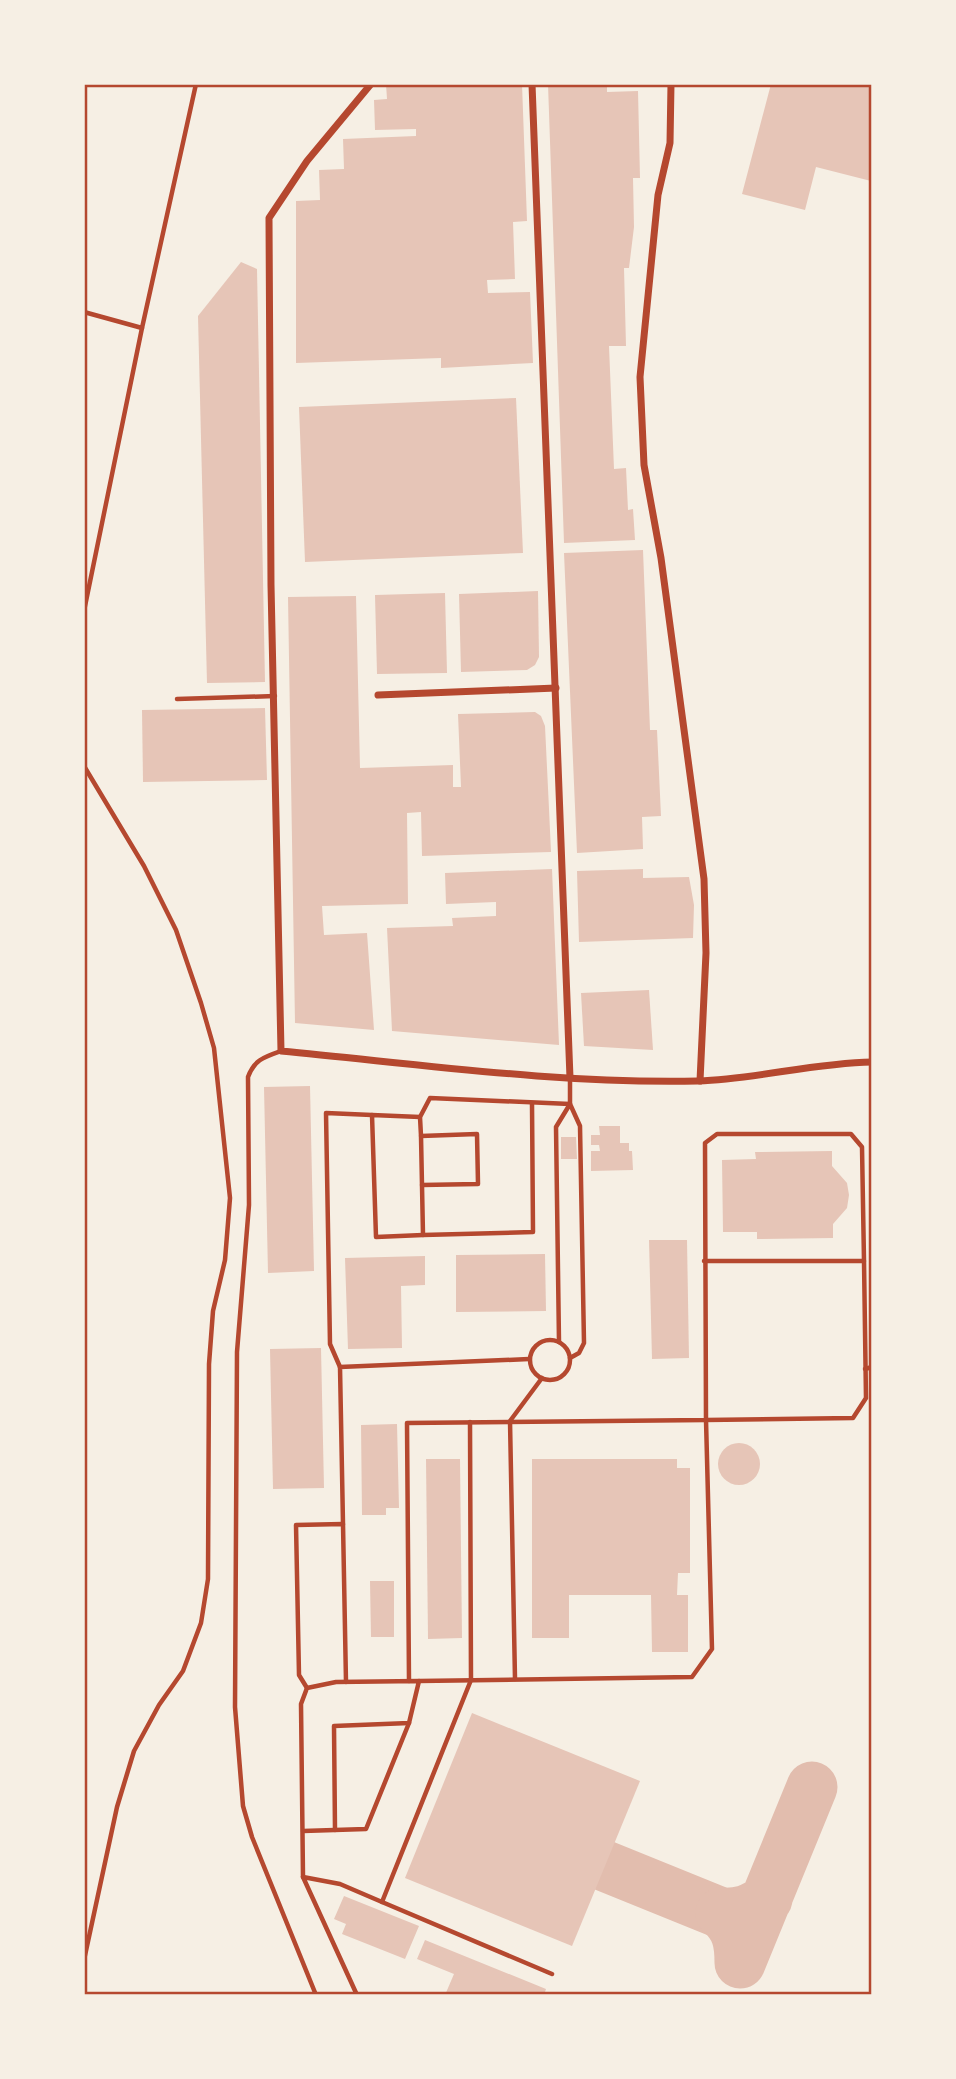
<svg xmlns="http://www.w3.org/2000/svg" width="956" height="2079" viewBox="0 0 956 2079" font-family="'Noto Serif',serif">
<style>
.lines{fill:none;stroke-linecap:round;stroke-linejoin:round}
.taxiway{stroke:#e2bdae;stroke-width:51}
.building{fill:#e6c5b7}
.service{stroke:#b5482f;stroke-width:4.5}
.minor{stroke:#b5482f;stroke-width:7}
.neatline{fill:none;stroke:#b5482f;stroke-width:2.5}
</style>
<rect width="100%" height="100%" fill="#f6efe4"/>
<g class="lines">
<g class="taxiway">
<path d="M 605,1866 L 721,1913"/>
<path d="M 767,1899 C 751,1910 740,1914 721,1913 C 737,1928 740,1941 740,1963 L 812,1787"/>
</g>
</g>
<g class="building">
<path d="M 386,84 L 522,84 L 527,221 L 513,222 L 515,279 L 487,280 L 488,293 L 530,292 L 533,363 L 441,368 L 441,358 L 296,363 L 296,201 L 320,200 L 319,170 L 344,169 L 343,139 L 416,136 L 416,129 L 375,130 L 374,100 L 387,99 Z"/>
<path d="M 548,84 L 607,84 L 607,92 L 638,91 L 640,178 L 633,178 L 634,227 L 629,268 L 624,268 L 626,346 L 609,346 L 614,469 L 626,468 L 628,510 L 633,509 L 635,540 L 564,543 Z"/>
<path d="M 771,84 L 872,84 L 871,181 L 816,167 L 805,210 L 742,194 Z"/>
<path d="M 241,262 L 257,269 L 265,682 L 207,683 L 198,316 Z"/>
<path d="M 516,398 L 523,553 L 305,562 L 299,407 Z"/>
<path d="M 643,550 L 650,730 L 657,730 L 661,816 L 642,817 L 643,849 L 577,853 L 564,553 Z"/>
<path d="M 538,591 L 539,657 L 535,665 L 527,670 L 461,672 L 459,594 Z"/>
<path d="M 445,593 L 447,673 L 377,674 L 375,595 Z"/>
<path d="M 356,596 L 360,768 L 453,765 L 453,787 L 461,787 L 458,714 L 535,712 L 541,716 L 545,726 L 549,809 L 551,852 L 422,856 L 421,812 L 407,813 L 408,904 L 322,906 L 324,935 L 367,933 L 374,1030 L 295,1023 L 288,597 Z"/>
<path d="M 265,708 L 267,780 L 143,782 L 142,710 Z"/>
<path d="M 552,869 L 559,1045 L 392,1031 L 387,928 L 453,926 L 452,918 L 496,916 L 496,902 L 446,904 L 445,873 Z"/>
<path d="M 643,869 L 643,878 L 689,877 L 694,905 L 693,938 L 579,942 L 577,871 Z"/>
<path d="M 649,990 L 653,1050 L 584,1046 L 581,993 Z"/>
<path d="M 310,1086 L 314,1271 L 268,1273 L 264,1087 Z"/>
<path d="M 599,1126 L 620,1126 L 620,1143 L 629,1143 L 629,1151 L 632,1151 L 633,1170 L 591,1171 L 591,1151 L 600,1151 L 599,1145 L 591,1145 L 591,1135 L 600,1135 Z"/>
<path d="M 561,1137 L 576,1137 L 577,1159 L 561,1159 Z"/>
<path d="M 832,1151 L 832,1166 L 847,1183 L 849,1195 L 847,1208 L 833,1224 L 833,1238 L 757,1239 L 757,1232 L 723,1232 L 722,1160 L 756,1159 L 755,1152 Z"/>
<path d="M 649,1240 L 687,1240 L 689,1358 L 652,1359 Z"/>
<path d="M 545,1254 L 546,1311 L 456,1312 L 456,1255 Z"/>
<path d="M 425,1256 L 425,1285 L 401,1286 L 402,1348 L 348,1349 L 345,1258 Z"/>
<path d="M 321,1348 L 324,1488 L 273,1489 L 270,1349 Z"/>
<path d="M 397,1424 L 399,1508 L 386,1508 L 386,1515 L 362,1515 L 361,1425 Z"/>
<circle cx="739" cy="1464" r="21"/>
<path d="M 426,1459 L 460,1459 L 462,1638 L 428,1639 Z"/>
<path d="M 532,1459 L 677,1459 L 677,1468 L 690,1468 L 690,1573 L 678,1573 L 677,1595 L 688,1595 L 688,1652 L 652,1652 L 651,1595 L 569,1595 L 569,1638 L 532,1638 Z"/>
<path d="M 370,1581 L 394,1581 L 394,1637 L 371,1637 Z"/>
<path d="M 472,1713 L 640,1781 L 572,1946 L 405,1878 Z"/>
<path d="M 344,1896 L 419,1926 L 405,1959 L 342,1934 L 346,1924 L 334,1919 Z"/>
<path d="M 425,1940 L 546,1989 L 544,1995 L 445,1995 L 454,1974 L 417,1959 Z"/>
</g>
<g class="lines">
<g class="service">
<path d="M 84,312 L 142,328 L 196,84"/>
<path d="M 84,611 L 142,328"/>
<path d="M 177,699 L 275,696"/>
<path d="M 84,766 L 144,866 L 176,930 L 201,1003 L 214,1048 L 230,1198 L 225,1260 L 213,1311 L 209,1364 L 208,1579 L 201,1623 L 183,1671 L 159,1705 L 134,1751 L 117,1807 L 84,1960"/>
<path d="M 281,1051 C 264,1057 254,1060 248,1077 L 249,1205 L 237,1352 L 235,1707 L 243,1806 L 252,1837 L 316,1995"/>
<path d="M 420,1117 L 372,1115 L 376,1237 L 423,1235"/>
<path d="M 421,1136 L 423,1235 L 533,1232 L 532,1103"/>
<path d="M 422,1185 L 478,1184 L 477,1134 L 421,1136 L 420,1117 L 430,1098 L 570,1104 L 570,1078"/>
<circle cx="550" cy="1360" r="20"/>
<path d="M 559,1342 L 556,1127 L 570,1104 L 580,1126 L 584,1343 L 579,1353 L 570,1358"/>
<path d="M 340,1367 L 330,1344 L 326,1113 L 372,1115"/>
<path d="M 865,1369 L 872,1367"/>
<path d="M 343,1524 L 340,1367 L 529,1359"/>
<path d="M 515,1679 L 510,1421 L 542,1378"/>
<path d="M 409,1681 L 407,1423 L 706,1420 L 705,1143 L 717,1134 L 851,1134 L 862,1147 L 864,1261"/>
<path d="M 419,1681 L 692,1677 L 712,1649 L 706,1420 L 853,1418 L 866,1398 L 864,1261 L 704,1261"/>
<path d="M 307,1688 L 299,1675 L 296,1525 L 343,1524 L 346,1682"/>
<path d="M 303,1831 L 366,1829 L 409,1723"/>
<path d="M 303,1877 L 301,1704 L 307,1688 L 336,1682 L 419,1681 L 409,1723 L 334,1726 L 335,1830"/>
<path d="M 382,1902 L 552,1974"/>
<path d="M 357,1995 L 303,1877 L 340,1884 L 382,1902 L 471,1680 L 470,1422"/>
</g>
<g class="minor">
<path d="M 371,84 L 307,161 L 269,218 L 271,585 L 281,1051 C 419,1064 559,1084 698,1081 C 757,1079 813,1063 872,1062"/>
<path d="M 532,84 L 570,1078"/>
<path d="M 671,84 L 670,143 L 658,195 L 640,377 L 644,465 L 661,558 L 704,879 L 706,953 L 700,1081"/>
<path d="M 378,695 L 556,688"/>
</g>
</g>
<rect width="956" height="2079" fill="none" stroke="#f6efe4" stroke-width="172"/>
<rect x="86" y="86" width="784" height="1907" class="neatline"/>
</svg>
